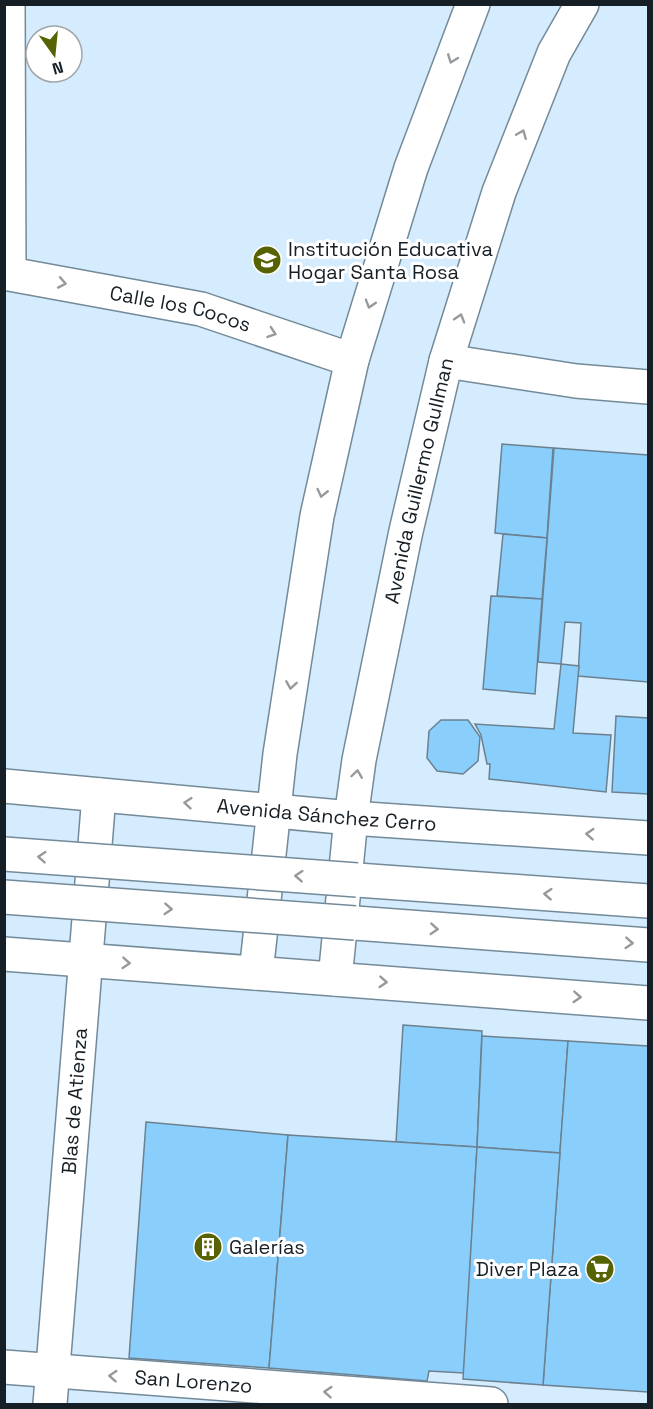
<svg xmlns="http://www.w3.org/2000/svg" width="653" height="1409" viewBox="0 0 653 1409" font-family="'Space Grotesk',sans-serif">
<style>
.building{fill:#8acefc;stroke:#6b8190;stroke-width:1.5}
.lines{fill:none;stroke-linecap:round;stroke-linejoin:round}
.minor-casing{stroke:#738a99;stroke-width:36}
.major-casing{stroke:#738a99;stroke-width:36}
.minor{stroke:#fff;stroke-width:33}
.major{stroke:#fff;stroke-width:33}
.major-bridge-casing{stroke:#738a99;stroke-width:36;stroke-linecap:butt}
.major-bridge{stroke:#fff;stroke-width:33}
.oneway{stroke:#969a9d}
.labels{text-anchor:middle;dominant-baseline:central;stroke-width:6;stroke-linejoin:round;paint-order:stroke}
.poi-label{font-size:20px;fill:#161f25;stroke:#fff;text-anchor:start}
.street-label{font-size:20px;fill:#161f25;stroke:#fff}
</style>
<rect width="100%" height="100%" fill="#d4ecfe"/>
<g class="building">
<path d="M 502,444 L 553,448 L 547,538 L 495,533 Z"/>
<path d="M 554,448 L 648,455 L 648,682 L 578,676 L 581,623 L 565,622 L 561,664 L 538,662 Z"/>
<path d="M 503,534 L 547,538 L 542,599 L 497,596 Z"/>
<path d="M 491,596 L 542,599 L 535,694 L 483,689 Z"/>
<path d="M 561,664 L 579,666 L 573,733 L 611,735 L 606,792 L 489,779 L 490,764 L 487,764 L 481,735 L 475,724 L 554,729 Z"/>
<path d="M 616,716 L 648,718 L 648,794 L 612,792 Z"/>
<path d="M 441,720 L 468,720 L 480,737 L 478,761 L 463,774 L 437,771 L 427,758 L 429,731 Z"/>
<path d="M 403,1025 L 482,1031 L 477,1147 L 396,1142 Z"/>
<path d="M 482,1036 L 568,1041 L 560,1153 L 477,1147 Z"/>
<path d="M 568,1041 L 648,1046 L 648,1392 L 543,1385 Z"/>
<path d="M 146,1122 L 288,1135 L 269,1368 L 129,1358 Z"/>
<path d="M 288,1135 L 477,1147 L 464,1373 L 429,1371 L 427,1381 L 269,1368 Z"/>
<path d="M 477,1147 L 560,1153 L 543,1385 L 463,1379 Z"/>
</g>
<g class="lines">
<g class="minor-casing">
<g id="minor">
<path d="M 8,4 L 9,273"/>
<path id="s1" d="M 4,273 L 201,309 L 352,360"/>
<path d="M 446,361 L 576,381 L 648,387"/>
<path id="s2" d="M 4,1367 L 491,1404"/>
<path id="s3" d="M 50,1404 L 99,795"/>
</g>
</g>
<g class="major-casing">
<g id="major">
<path id="s4" d="M 4,786 L 351,818 L 648,838"/>
<path d="M 357,880 L 648,901"/>
<path d="M 355,923 L 648,945"/>
<path d="M 4,954 L 648,1003"/>
<path d="M 256,973 L 280,754 L 317,516 L 352,360 L 411,168 L 473,4"/>
<path id="s5" d="M 335,979 L 351,818 L 359,760 L 406,531 L 446,361 L 499,192 L 554,53 L 582,4"/>
</g>
</g>
<use href="#minor" class="minor"/>
<use href="#major" class="major"/>
<g class="major-bridge-casing">
<g id="major-bridge">
<path d="M 4,854 L 357,880"/>
<path d="M 4,897 L 355,923"/>
</g>
</g>
<use href="#major-bridge" class="major-bridge"/>
</g>
<defs><path id="oneway-chevron" d="M-2-3.5L2.5 0L-2 3.5" fill="none" stroke-width="1.6" stroke-linecap="round" stroke-linejoin="round" transform="scale(1.5)"/></defs>
<g class="oneway">
<use href="#oneway-chevron" transform="translate(452 59) rotate(111)"/>
<use href="#oneway-chevron" transform="translate(522 134) rotate(-68)"/>
<use href="#oneway-chevron" transform="translate(62 283) rotate(11)"/>
<use href="#oneway-chevron" transform="translate(370 304) rotate(107)"/>
<use href="#oneway-chevron" transform="translate(460 318) rotate(-73)"/>
<use href="#oneway-chevron" transform="translate(272 333) rotate(19)"/>
<use href="#oneway-chevron" transform="translate(322 493) rotate(103)"/>
<use href="#oneway-chevron" transform="translate(291 685) rotate(99)"/>
<use href="#oneway-chevron" transform="translate(357 774) rotate(-82)"/>
<use href="#oneway-chevron" transform="translate(188 803) rotate(-175)"/>
<use href="#oneway-chevron" transform="translate(590 834) rotate(-176)"/>
<use href="#oneway-chevron" transform="translate(42 857) rotate(-176)"/>
<use href="#oneway-chevron" transform="translate(299 876) rotate(-176)"/>
<use href="#oneway-chevron" transform="translate(548 894) rotate(-176)"/>
<use href="#oneway-chevron" transform="translate(168 909) rotate(4)"/>
<use href="#oneway-chevron" transform="translate(434 929) rotate(4)"/>
<use href="#oneway-chevron" transform="translate(629 943) rotate(4)"/>
<use href="#oneway-chevron" transform="translate(126 963) rotate(4)"/>
<use href="#oneway-chevron" transform="translate(383 982) rotate(4)"/>
<use href="#oneway-chevron" transform="translate(577 997) rotate(4)"/>
<use href="#oneway-chevron" transform="translate(113 1376) rotate(-176)"/>
<use href="#oneway-chevron" transform="translate(328 1392) rotate(-176)"/>
</g>
<defs>
<g id="school-disc" transform="scale(1.5)"><circle r="9.5" fill="#576202" stroke="#fff"/><path d="M0-5L7-2L0 1L-7-2ZM-4 1L0 2.5L4 1V4Q0 6-4 4Z" fill="#fff"/></g>
<g id="building-disc" transform="scale(1.5)"><circle r="9.5" fill="#576202" stroke="#fff"/><path d="M-4-6H4V6H1V3H-1V6H-4ZM-2.5-4.3h1.7v1.8h-1.7ZM.8-4.3h1.7v1.8H.8ZM-2.5-1h1.7V.8h-1.7ZM.8-1h1.7V.8H.8Z" fill="#fff"/></g>
<g id="supermarket-disc" transform="scale(1.5)"><circle r="9.5" fill="#576202" stroke="#fff"/><path d="M-6-5.5h2.5l.6 2H6L4.5 2H-2.5L-4.4-4H-6ZM-1.5 3.2a1.3 1.3 0 1 0 .1 0ZM3 3.2a1.3 1.3 0 1 0 .1 0Z" fill="#fff"/></g>
</defs>
<g fill-rule="evenodd">
<use href="#school-disc" x="267" y="260"/>
<use href="#building-disc" x="208" y="1247"/>
<use href="#supermarket-disc" x="600" y="1269"/>
</g>
<g class="labels">
<g class="poi-label">
<text x="288" y="249">Institución Educativa<tspan x="288" dy="23">Hogar Santa Rosa</tspan></text>
<text x="229" y="1247">Galerías</text>
<text x="579" y="1269" text-anchor="end">Diver Plaza</text>
</g>
<g class="street-label">
<text stroke="none"><textPath href="#s1" startOffset="180">Calle los Cocos</textPath></text>
<text stroke="none"><textPath href="#s5" startOffset="506">Avenida Guillermo Gullman</textPath></text>
<text stroke="none"><textPath href="#s4" startOffset="324">Avenida Sánchez Cerro</textPath></text>
<text stroke="none"><textPath href="#s3" startOffset="304">Blas de Atienza</textPath></text>
<text stroke="none"><textPath href="#s2" startOffset="190">San Lorenzo</textPath></text>
</g>
</g>
<rect width="653" height="1409" fill="none" stroke="#161f25" stroke-width="12"/>
<g transform="translate(54 54) rotate(165)"><circle r="28" fill="#ffffff" stroke="#a2a5a8" stroke-width="1.5"/>
<path d="M0-4.5L10 22L0 15L-10 22Z" fill="#576202"/>
<text y="-9" font-size="16" font-weight="bold" text-anchor="middle" fill="#161f25">N</text>
</g>
</svg>
